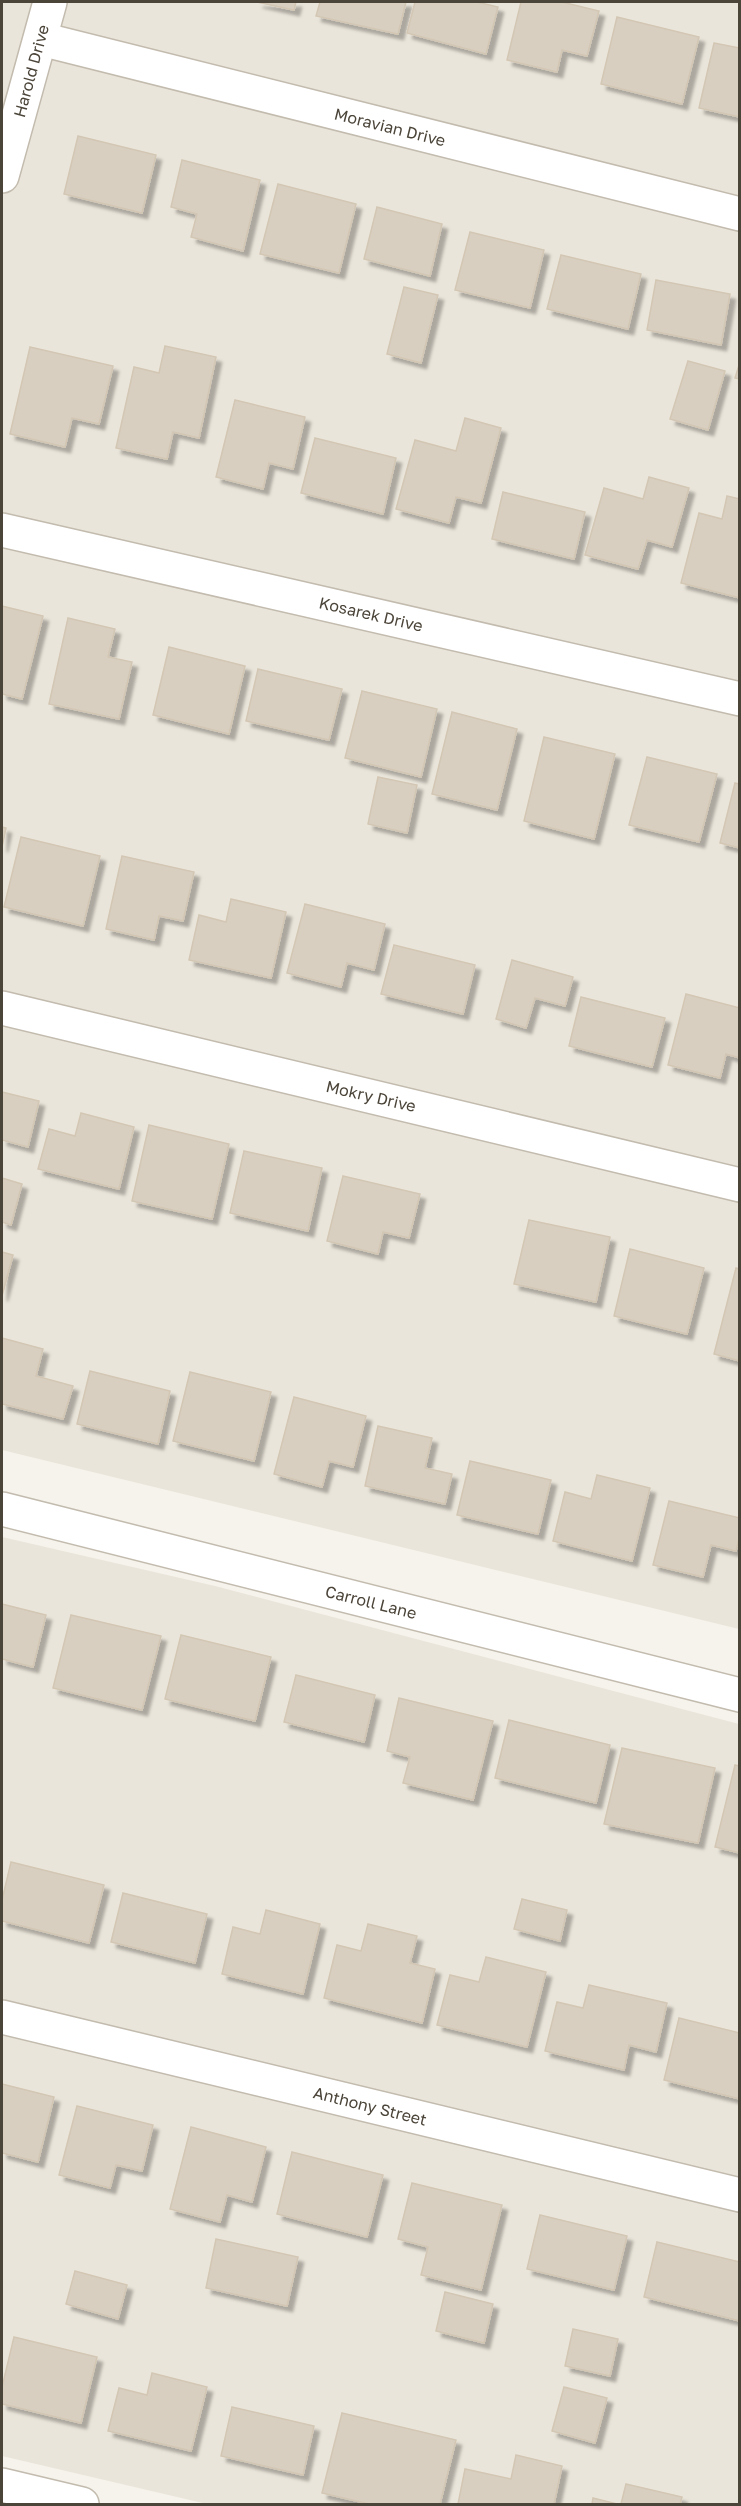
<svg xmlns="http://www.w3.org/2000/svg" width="741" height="2506" viewBox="0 0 741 2506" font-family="'Golos Text',sans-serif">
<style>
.residential{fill:#eae5da}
.building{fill:#d8cfc1;stroke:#d3c7b4;stroke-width:1.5;filter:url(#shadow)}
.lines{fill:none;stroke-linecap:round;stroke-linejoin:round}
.minor-casing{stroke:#c2bbae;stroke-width:36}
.tertiary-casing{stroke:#c2bbae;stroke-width:36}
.minor{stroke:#fff;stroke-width:33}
.tertiary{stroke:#fff;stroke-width:33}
.labels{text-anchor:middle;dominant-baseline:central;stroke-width:4.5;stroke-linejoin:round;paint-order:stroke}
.street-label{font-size:16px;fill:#4b4439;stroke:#fff}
</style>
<defs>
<filter id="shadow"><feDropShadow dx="5.5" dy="5.5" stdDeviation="1.5" flood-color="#0004"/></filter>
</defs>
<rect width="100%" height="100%" fill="#f6f3ec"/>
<g class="residential">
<path d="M 2,2 L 739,2 L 739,1629 L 2,1450 Z"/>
<path d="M 2,1537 L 215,1586 L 739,1724 L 739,2504 L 207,2504 L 2,2456 Z"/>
</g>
<g class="building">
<path d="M 257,2 L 296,2 L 294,10 Z"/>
<path d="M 320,2 L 406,2 L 398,34 L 316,16 Z"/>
<path d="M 415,2 L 477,2 L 498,7 L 486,54 L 407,33 Z"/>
<path d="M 521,2 L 562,2 L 599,11 L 587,56 L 562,50 L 557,72 L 507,60 Z"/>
<path d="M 617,17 L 699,37 L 682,104 L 601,84 Z"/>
<path d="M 714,43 L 740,48 L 740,117 L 699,108 Z"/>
<path d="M 78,136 L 156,155 L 142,213 L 64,194 Z"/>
<path d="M 182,160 L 260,180 L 243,251 L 191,237 L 197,214 L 171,207 Z"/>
<path d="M 278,184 L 356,204 L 339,273 L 260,254 Z"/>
<path d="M 377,207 L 442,224 L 430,276 L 364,259 Z"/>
<path d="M 470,232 L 544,250 L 530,308 L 455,290 Z"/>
<path d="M 561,255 L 641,274 L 628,329 L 547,309 Z"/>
<path d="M 656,280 L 730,294 L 721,345 L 647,330 Z"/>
<path d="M 404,287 L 438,295 L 421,363 L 387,354 Z"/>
<path d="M 165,346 L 216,357 L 199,438 L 173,432 L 167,459 L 116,448 L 134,367 L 159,373 Z"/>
<path d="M 30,347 L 113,366 L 99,424 L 72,418 L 65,447 L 10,434 Z"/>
<path d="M 688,361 L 725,371 L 708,430 L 670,419 Z"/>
<path d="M 740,362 L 740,379 L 735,378 Z"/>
<path d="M 235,400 L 305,417 L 293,469 L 269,463 L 263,489 L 216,477 Z"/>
<path d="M 465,418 L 501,428 L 481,503 L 456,497 L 449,523 L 396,509 L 415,440 L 456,451 Z"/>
<path d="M 315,438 L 396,458 L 383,514 L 301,493 Z"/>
<path d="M 649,477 L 689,488 L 672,547 L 647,540 L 638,569 L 585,555 L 604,488 L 643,499 Z"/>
<path d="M 503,492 L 585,512 L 574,559 L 492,539 Z"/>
<path d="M 727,496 L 740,499 L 740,598 L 681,583 L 699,513 L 722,519 Z"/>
<path d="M 2,606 L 43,616 L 22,699 L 2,694 Z"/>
<path d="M 68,618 L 115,629 L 108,657 L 132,662 L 119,719 L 49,704 Z"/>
<path d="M 169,647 L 245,666 L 229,734 L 153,715 Z"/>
<path d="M 258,669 L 342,689 L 329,740 L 246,721 Z"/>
<path d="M 362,691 L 437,709 L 421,777 L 345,758 Z"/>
<path d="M 452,712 L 517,729 L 497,810 L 432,794 Z"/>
<path d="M 544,737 L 615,754 L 594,839 L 524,821 Z"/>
<path d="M 647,757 L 717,774 L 699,842 L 629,825 Z"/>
<path d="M 378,777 L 417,785 L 407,833 L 368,824 Z"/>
<path d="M 735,783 L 740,784 L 740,848 L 720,843 Z"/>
<path d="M 2,827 L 6,828 L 2,847 Z"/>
<path d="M 21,837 L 100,856 L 83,926 L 4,907 Z"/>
<path d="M 122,856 L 194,872 L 183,921 L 159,916 L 154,940 L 106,929 Z"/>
<path d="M 231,899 L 286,912 L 271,978 L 189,960 L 199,915 L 226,922 Z"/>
<path d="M 305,904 L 385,924 L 374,970 L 347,963 L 341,987 L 287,973 Z"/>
<path d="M 394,945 L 475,965 L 463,1014 L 381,994 Z"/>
<path d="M 512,960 L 573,977 L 565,1006 L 535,998 L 526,1028 L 496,1019 Z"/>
<path d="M 686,994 L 740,1008 L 740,1058 L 726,1054 L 720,1078 L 668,1065 Z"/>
<path d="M 581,997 L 665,1018 L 652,1067 L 569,1046 Z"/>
<path d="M 2,1092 L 39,1101 L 28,1147 L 2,1140 Z"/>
<path d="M 81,1113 L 134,1127 L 119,1189 L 38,1169 L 49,1129 L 75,1136 Z"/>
<path d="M 149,1125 L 229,1144 L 212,1219 L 132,1201 Z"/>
<path d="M 244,1151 L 322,1168 L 308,1231 L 230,1213 Z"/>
<path d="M 343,1176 L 420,1194 L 409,1238 L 383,1232 L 378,1254 L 327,1241 Z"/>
<path d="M 2,1178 L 22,1184 L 11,1225 L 2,1222 Z"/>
<path d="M 529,1220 L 610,1237 L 596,1302 L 514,1284 Z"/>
<path d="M 630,1249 L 704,1268 L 687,1334 L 614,1316 Z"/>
<path d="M 2,1252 L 13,1255 L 2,1296 Z"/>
<path d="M 736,1268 L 740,1269 L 740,1361 L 714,1354 Z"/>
<path d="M 2,1338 L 43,1349 L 36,1376 L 73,1386 L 63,1419 L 2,1404 Z"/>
<path d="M 90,1371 L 170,1391 L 158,1444 L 77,1424 Z"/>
<path d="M 190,1372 L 271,1392 L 254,1461 L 173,1441 Z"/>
<path d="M 294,1397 L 366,1416 L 353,1467 L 329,1461 L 322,1487 L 274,1474 Z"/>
<path d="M 378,1426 L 432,1438 L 425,1468 L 452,1474 L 445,1504 L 365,1486 Z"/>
<path d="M 470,1461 L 551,1480 L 538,1534 L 457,1515 Z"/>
<path d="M 597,1475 L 650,1488 L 632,1561 L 553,1541 L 565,1492 L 591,1499 Z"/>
<path d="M 669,1501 L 740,1518 L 740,1535 L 736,1551 L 711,1545 L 703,1577 L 653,1565 Z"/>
<path d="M 2,1604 L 46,1615 L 33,1667 L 2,1659 Z"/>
<path d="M 71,1615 L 161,1636 L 142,1710 L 53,1688 Z"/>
<path d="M 181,1635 L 271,1657 L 255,1721 L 165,1699 Z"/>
<path d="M 296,1675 L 375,1695 L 364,1742 L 284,1722 Z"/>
<path d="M 399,1698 L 493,1721 L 473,1800 L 403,1783 L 410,1757 L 387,1751 Z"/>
<path d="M 509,1720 L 610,1745 L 596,1803 L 495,1778 Z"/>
<path d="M 622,1748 L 715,1768 L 698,1843 L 604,1824 Z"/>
<path d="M 735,1765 L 740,1766 L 740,1853 L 715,1847 Z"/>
<path d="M 11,1862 L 104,1885 L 89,1943 L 2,1921 L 2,1900 Z"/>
<path d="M 123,1893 L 207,1914 L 195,1963 L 111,1942 Z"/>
<path d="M 522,1899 L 567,1910 L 560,1941 L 514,1929 Z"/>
<path d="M 266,1910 L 320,1924 L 303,1994 L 222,1974 L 233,1927 L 260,1934 Z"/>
<path d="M 368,1924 L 417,1936 L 410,1963 L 435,1969 L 422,2023 L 324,1998 L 337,1945 L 361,1951 Z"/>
<path d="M 486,1957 L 546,1972 L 527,2047 L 437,2025 L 450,1975 L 479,1982 Z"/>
<path d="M 589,1985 L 667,2003 L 656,2052 L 629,2045 L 624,2070 L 545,2051 L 557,2002 L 583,2008 Z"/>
<path d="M 679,2018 L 740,2033 L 740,2099 L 664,2080 Z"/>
<path d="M 2,2084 L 54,2097 L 38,2162 L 2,2153 Z"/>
<path d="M 77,2106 L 153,2125 L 142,2171 L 116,2165 L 110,2188 L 59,2175 Z"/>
<path d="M 191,2127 L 266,2147 L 252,2202 L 227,2195 L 220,2222 L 170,2209 Z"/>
<path d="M 292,2152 L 383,2175 L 367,2237 L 277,2214 Z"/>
<path d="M 412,2183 L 502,2205 L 481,2290 L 421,2275 L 428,2247 L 398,2239 Z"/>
<path d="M 540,2215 L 627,2236 L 614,2290 L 527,2269 Z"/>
<path d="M 216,2239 L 298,2257 L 287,2306 L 206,2288 Z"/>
<path d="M 657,2242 L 740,2262 L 740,2321 L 644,2297 Z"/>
<path d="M 75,2271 L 127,2285 L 118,2319 L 66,2304 Z"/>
<path d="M 445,2292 L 493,2304 L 484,2343 L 436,2331 Z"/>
<path d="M 573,2329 L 618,2339 L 610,2376 L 565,2366 Z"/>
<path d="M 14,2337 L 97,2357 L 81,2423 L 2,2404 L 2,2387 Z"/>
<path d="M 152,2373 L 207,2387 L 191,2451 L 108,2431 L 119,2388 L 147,2395 Z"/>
<path d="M 564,2387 L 607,2398 L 595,2443 L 552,2431 Z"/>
<path d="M 232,2407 L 314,2426 L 303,2475 L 221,2456 Z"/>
<path d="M 342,2413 L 456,2440 L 440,2504 L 369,2504 L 322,2493 Z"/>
<path d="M 516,2455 L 562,2466 L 554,2504 L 458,2504 L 465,2469 L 511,2479 Z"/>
<path d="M 626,2484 L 682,2497 L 680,2504 L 621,2504 Z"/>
<path d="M 593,2498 L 617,2504 L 592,2504 Z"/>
</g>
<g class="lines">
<g class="minor-casing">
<g id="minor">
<path d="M 41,39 L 740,214"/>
<path d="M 2,176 L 50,2"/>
<path d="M 2,530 L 740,699"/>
<path d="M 2,1008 L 740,1185"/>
<path d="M 2,2017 L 740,2195"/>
<path d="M 2,2485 L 82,2504"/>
</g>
</g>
<g class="tertiary-casing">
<path id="tertiary" d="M 2,1509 L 740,1695"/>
</g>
<use href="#minor" class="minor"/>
<use href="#tertiary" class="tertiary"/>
</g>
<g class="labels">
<g class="street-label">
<text transform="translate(31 71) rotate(-75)">Harold Drive</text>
<text transform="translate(390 127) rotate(14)">Moravian Drive</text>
<text transform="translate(371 614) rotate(13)">Kosarek Drive</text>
<text transform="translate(371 1096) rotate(13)">Mokry Drive</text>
<text transform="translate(371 1602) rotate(14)">Carroll Lane</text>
<text transform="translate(370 2106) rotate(14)">Anthony Street</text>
</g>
</g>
<rect width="741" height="2506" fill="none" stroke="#4b4439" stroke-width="6"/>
</svg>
